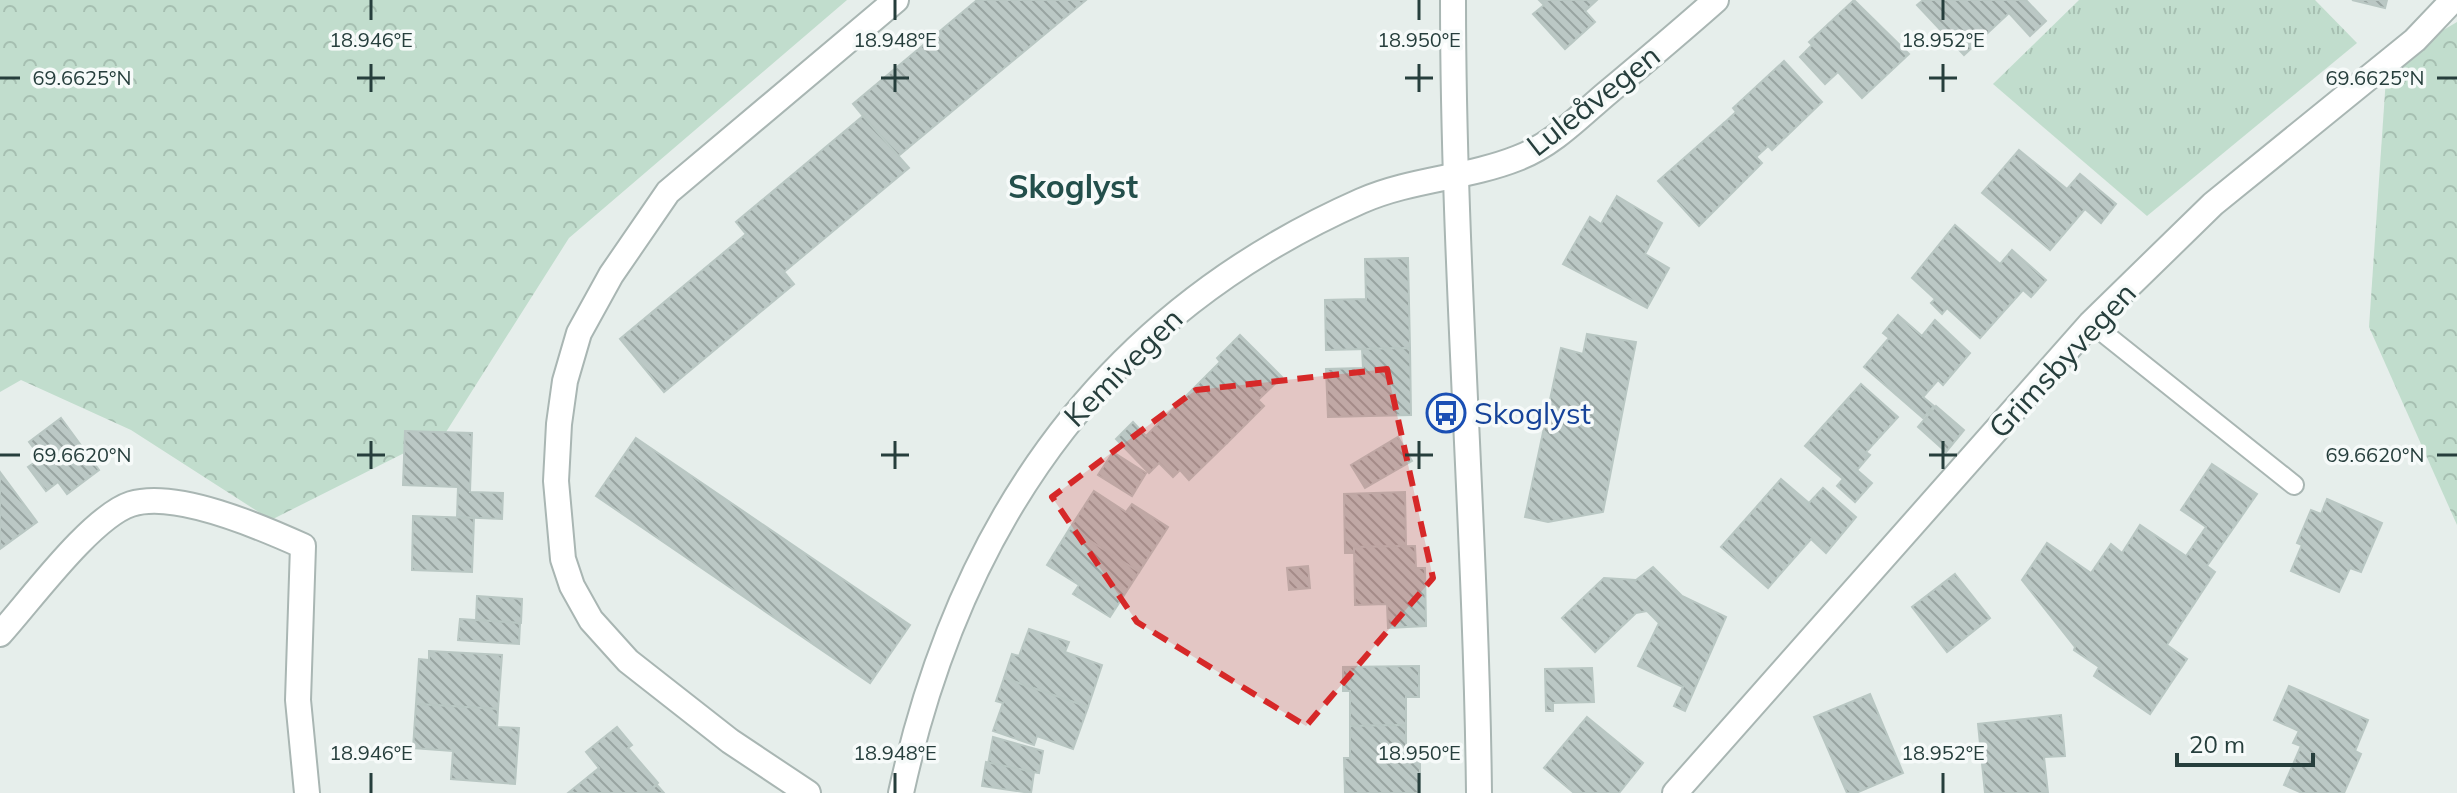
<svg xmlns="http://www.w3.org/2000/svg" width="2457" height="793" viewBox="0 0 2457 793" font-family="Mulish,sans-serif">
<style>
.forest{fill:url(#forest-crowns)}
.park{fill:url(#park-tufts)}
.building{fill:url(#building-back-hatch);stroke:#b9c7c3;stroke-width:2}
.lines{fill:none;stroke-linecap:round;stroke-linejoin:round}
.service-casing{stroke:#a9b6b3;stroke-width:22}
.minor-casing{stroke:#a9b6b3;stroke-width:28}
.service{stroke:#fff;stroke-width:18}
.minor{stroke:#fff;stroke-width:24}
.marked{fill:#d62828;fill-opacity:0.2;stroke:#d62828;stroke-width:6;stroke-dasharray:16 10;stroke-linejoin:round}
.ticks{fill:none;stroke:#263e3c;stroke-width:3}
.labels{text-anchor:middle;dominant-baseline:central;stroke-width:7;stroke-linejoin:round;paint-order:stroke}
.street-label{font-size:30px;fill:#263e3c;stroke:#f6faf9}
.transit-label{font-size:30px;fill:#164399;stroke:#f6faf9;text-anchor:start}
.neighbourhood-label{font-size:32px;font-weight:bold;fill:#234f4b;stroke:#f6faf9}
.ticks-label{font-size:20px;text-anchor:middle;fill:#263e3c;stroke:#f6faf9;stroke-width:7;stroke-linejoin:round;paint-order:stroke}
</style>
<defs>
<pattern id="forest-crowns" width="20" height="18" patternUnits="userSpaceOnUse" patternTransform="scale(2)"><rect width="20" height="18" fill="#c1ddcd"/><path d="M2 6a3 3 0 1 1 6 0M12 15a3 3 0 1 1 6 0" fill="none" stroke="#a6bfb1"/></pattern>
<pattern id="park-tufts" width="24" height="20" patternUnits="userSpaceOnUse" patternTransform="scale(2)"><rect width="24" height="20" fill="#c1ddcd"/><path d="M3 7l-1-3M5 7V3M7 7l1-3M15 17l-1-3M17 17v-4M19 17l1-3" fill="none" stroke="#a6bfb1"/></pattern>
<pattern id="building-back-hatch" width="6" height="6" patternUnits="userSpaceOnUse" patternTransform="scale(2)"><rect width="6" height="6" fill="#bbc8c5"/><path d="M-1 5l2 2M0 0l6 6M5-1l2 2" fill="none" stroke="#98a4a1"/></pattern>
</defs>
<rect width="100%" height="100%" fill="#e6eeeb"/>
<g class="forest">
<path d="M 0,0 L 847,0 L 569,238 L 446,432 L 271,520 L 131,430 L 21,380 L 0,392 Z"/>
<path d="M 2457,22 L 2457,525 L 2369,327 L 2387,63 Z"/>
</g>
<path class="park" d="M 2079,0 L 2315,0 L 2357,43 L 2147,216 L 1993,84 Z"/>
<g class="building">
<path d="M 977,0 L 1086,0 L 897,157 L 853,104 Z"/>
<path d="M 1539,0 L 1597,0 L 1585,11 L 1595,22 L 1565,49 L 1533,14 L 1544,5 Z"/>
<path d="M 1854,0 L 1909,54 L 1862,98 L 1838,72 L 1825,84 L 1800,57 L 1812,45 L 1809,42 Z"/>
<path d="M 1923,0 L 2026,0 L 2046,21 L 2030,36 L 2009,13 L 1964,55 L 1917,5 Z"/>
<path d="M 2352,0 L 2387,0 L 2385,8 Z"/>
<path d="M 1784,61 L 1822,102 L 1772,150 L 1768,146 L 1756,157 L 1724,123 L 1736,112 L 1733,108 Z"/>
<path d="M 863,116 L 909,168 L 784,272 L 794,284 L 664,392 L 620,339 L 746,234 L 736,222 Z"/>
<path d="M 1724,123 L 1762,163 L 1699,226 L 1658,181 Z"/>
<path d="M 2019,150 L 2067,189 L 2080,174 L 2116,204 L 2101,223 L 2085,209 L 2050,250 L 1982,193 Z"/>
<path d="M 1617,196 L 1662,223 L 1645,254 L 1669,268 L 1647,308 L 1563,264 L 1590,217 L 1601,224 Z"/>
<path d="M 1955,225 L 2000,264 L 2012,250 L 2046,280 L 2031,297 L 2023,290 L 1980,338 L 1947,308 L 1942,314 L 1931,303 L 1935,299 L 1912,278 Z"/>
<path d="M 1408,258 L 1410,348 L 1326,350 L 1325,300 L 1366,299 L 1365,259 Z"/>
<path d="M 1898,315 L 1922,336 L 1935,320 L 1970,353 L 1943,385 L 1938,380 L 1923,397 L 1934,406 L 1923,418 L 1864,367 L 1889,338 L 1883,333 Z"/>
<path d="M 1587,334 L 1636,342 L 1603,512 L 1548,522 L 1525,517 L 1561,348 L 1583,354 Z"/>
<path d="M 1240,335 L 1282,377 L 1258,400 L 1264,406 L 1227,443 L 1183,399 L 1220,362 L 1217,358 Z"/>
<path d="M 1410,348 L 1411,415 L 1328,417 L 1326,369 L 1363,368 L 1362,349 Z"/>
<path d="M 1861,384 L 1898,417 L 1866,452 L 1870,455 L 1857,470 L 1872,483 L 1855,502 L 1837,486 L 1843,479 L 1805,446 Z"/>
<path d="M 1183,399 L 1227,443 L 1189,480 L 1180,470 L 1173,477 L 1159,463 L 1149,473 L 1116,439 L 1133,422 L 1146,436 Z"/>
<path d="M 1936,406 L 1964,430 L 1946,452 L 1918,427 Z"/>
<path d="M 61,418 L 99,470 L 67,494 L 58,482 L 46,491 L 28,467 L 41,458 L 29,442 Z"/>
<path d="M 405,431 L 472,433 L 470,492 L 503,493 L 502,519 L 457,517 L 458,487 L 403,485 Z"/>
<path d="M 1398,437 L 1412,461 L 1365,488 L 1351,465 Z"/>
<path d="M 636,438 L 910,625 L 870,683 L 596,496 Z"/>
<path d="M 1113,452 L 1146,473 L 1132,496 L 1098,475 Z"/>
<path d="M 2212,464 L 2257,494 L 2207,566 L 2215,572 L 2167,645 L 2187,659 L 2150,714 L 2094,676 L 2099,667 L 2074,650 L 2075,647 L 2022,580 L 2047,543 L 2091,573 L 2111,544 L 2122,553 L 2140,525 L 2186,556 L 2206,527 L 2181,510 Z"/>
<path d="M 0,472 L 37,522 L 0,549 Z"/>
<path d="M 1781,479 L 1809,503 L 1823,488 L 1856,517 L 1826,553 L 1811,539 L 1768,588 L 1721,547 Z"/>
<path d="M 1094,491 L 1126,512 L 1132,504 L 1168,527 L 1139,572 L 1070,528 Z"/>
<path d="M 1405,492 L 1406,546 L 1354,547 L 1354,553 L 1345,553 L 1344,494 Z"/>
<path d="M 2327,499 L 2382,523 L 2361,572 L 2350,568 L 2339,592 L 2291,571 L 2302,545 L 2297,543 L 2311,510 L 2321,514 Z"/>
<path d="M 413,516 L 474,518 L 472,572 L 412,570 Z"/>
<path d="M 1070,528 L 1139,572 L 1110,617 L 1073,594 L 1079,585 L 1047,565 Z"/>
<path d="M 1415,546 L 1416,568 L 1425,568 L 1426,626 L 1388,628 L 1387,604 L 1355,605 L 1354,547 Z"/>
<path d="M 1308,566 L 1310,588 L 1289,590 L 1287,568 Z"/>
<path d="M 1653,567 L 1682,596 L 1726,617 L 1685,711 L 1674,706 L 1683,687 L 1638,666 L 1659,623 L 1647,611 L 1636,613 L 1595,652 L 1562,618 L 1604,578 L 1636,580 Z"/>
<path d="M 1955,574 L 1990,618 L 1947,652 L 1912,607 Z"/>
<path d="M 477,596 L 522,599 L 521,623 L 476,620 Z"/>
<path d="M 460,619 L 520,623 L 519,644 L 458,640 Z"/>
<path d="M 1029,629 L 1069,642 L 1065,652 L 1102,665 L 1088,707 L 1004,678 L 1012,654 L 1019,656 Z"/>
<path d="M 429,651 L 502,655 L 498,709 L 416,704 L 419,659 L 429,660 Z"/>
<path d="M 1419,666 L 1419,697 L 1406,697 L 1406,725 L 1350,726 L 1350,691 L 1343,691 L 1343,667 Z"/>
<path d="M 1592,668 L 1594,702 L 1553,703 L 1553,711 L 1546,711 L 1545,669 Z"/>
<path d="M 1004,678 L 1088,707 L 1073,749 L 1037,736 L 1034,745 L 993,731 L 1003,703 L 996,701 Z"/>
<path d="M 2289,686 L 2368,720 L 2355,751 L 2361,754 L 2344,793 L 2302,793 L 2284,785 L 2301,746 L 2293,743 L 2299,731 L 2274,720 Z"/>
<path d="M 1870,694 L 1903,773 L 1856,793 L 1847,793 L 1814,717 Z"/>
<path d="M 416,704 L 498,709 L 497,727 L 519,728 L 515,784 L 451,779 L 453,751 L 413,748 Z"/>
<path d="M 2061,715 L 2065,756 L 2044,757 L 2048,793 L 1985,793 L 1978,724 Z"/>
<path d="M 1587,717 L 1643,763 L 1619,793 L 1574,793 L 1544,768 Z"/>
<path d="M 1406,725 L 1406,750 L 1420,750 L 1420,793 L 1345,793 L 1344,758 L 1350,758 L 1350,726 Z"/>
<path d="M 617,727 L 632,745 L 628,748 L 658,783 L 646,793 L 568,793 L 599,768 L 586,752 Z"/>
<path d="M 993,737 L 1043,751 L 1039,773 L 988,764 Z"/>
<path d="M 986,762 L 1034,772 L 1031,793 L 982,786 Z"/>
<path d="M 657,785 L 664,793 L 646,793 Z"/>
</g>
<g class="lines">
<g class="service-casing">
<path id="service" d="M 2091,323 L 2294,485"/>
</g>
<g class="minor-casing">
<g id="minor">
<path d="M 1453,0 C 1453,264 1476,529 1479,793"/>
<path d="M 0,634 C 30,601 91,517 131,504 C 176,490 261,527 303,546 L 298,700 L 307,793"/>
<path d="M 808,793 L 730,741 L 628,661 L 591,620 L 572,586 L 563,559 L 556,481 L 559,424 L 565,381 L 579,333 L 611,275 L 668,192 L 896,0"/>
<path d="M 901,793 C 960,522 1103,315 1361,201 C 1411,179 1468,178 1518,158 C 1552,145 1579,117 1606,94 C 1643,63 1680,32 1716,0"/>
<path d="M 1675,793 L 2091,323 L 2213,204 L 2415,40 L 2453,0"/>
</g>
</g>
<use href="#service" class="service"/>
<use href="#minor" class="minor"/>
</g>
<path class="marked" d="M 1387,369 L 1433,578 L 1306,726 L 1137,622 L 1052,497 L 1196,390 Z"/>
<path class="ticks" d="M 371,0 L 371,20M 895,0 L 895,20M 1419,0 L 1419,20M 1943,0 L 1943,20M 371,64 L 371,92M 895,64 L 895,92M 1419,64 L 1419,92M 1943,64 L 1943,92M 0,78 L 20,78M 357,78 L 385,78M 881,78 L 909,78M 1405,78 L 1433,78M 1929,78 L 1957,78M 2437,78 L 2457,78M 371,441 L 371,469M 895,441 L 895,469M 1419,441 L 1419,469M 1943,441 L 1943,469M 0,455 L 20,455M 357,455 L 385,455M 881,455 L 909,455M 1405,455 L 1433,455M 1929,455 L 1957,455M 2437,455 L 2457,455M 371,773 L 371,793M 895,773 L 895,793M 1419,773 L 1419,793M 1943,773 L 1943,793"/>
<defs>
<g id="bus-ring" transform="scale(2)"><circle r="9.5" fill="#f6faf9" stroke="#1a4fb4" stroke-width="1.5"/><path d="M-5-6H5V4H4V6H2V4H-2V6H-4V4H-5ZM-3.5-4V0h7V-4ZM-3.5 1.2v1.5H-2V1.2ZM2 1.2v1.5H3.5V1.2Z" fill="#1a4fb4"/></g>
</defs>
<g fill-rule="evenodd">
<use href="#bus-ring" x="1446" y="413"/>
</g>
<g class="labels">
<g class="street-label">
<text transform="translate(1593 100) rotate(-38)">Luleåvegen</text>
<text transform="translate(2062 360) rotate(-47)">Grimsbyvegen</text>
<text transform="translate(1123 367) rotate(-45)">Kemivegen</text>
</g>
<g class="transit-label">
<text x="1474" y="413">Skoglyst</text>
</g>
<g class="neighbourhood-label">
<text x="1073" y="186">Skoglyst</text>
</g>
</g>
<g class="ticks-label">
<text x="371" y="47">18.946°E</text>
<text x="895" y="47">18.948°E</text>
<text x="1419" y="47">18.950°E</text>
<text x="1943" y="47">18.952°E</text>
<text x="82" y="85">69.6625°N</text>
<text x="2375" y="85">69.6625°N</text>
<text x="82" y="462">69.6620°N</text>
<text x="2375" y="462">69.6620°N</text>
<text x="371" y="760">18.946°E</text>
<text x="895" y="760">18.948°E</text>
<text x="1419" y="760">18.950°E</text>
<text x="1943" y="760">18.952°E</text>
</g>
<path d="M2177 753v12h136v-12" fill="none" stroke="#263e3c" stroke-width="4"/>
<text x="2189" y="753" font-size="24" fill="#263e3c" stroke="#f6faf9" stroke-width="6" paint-order="stroke">20 m</text>
</svg>
